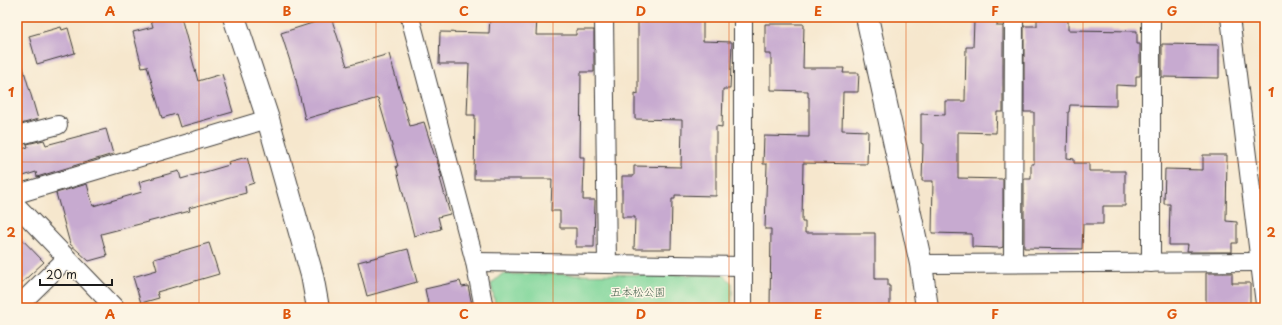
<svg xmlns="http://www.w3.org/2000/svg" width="1282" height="325" viewBox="0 0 1282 325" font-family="'Playpen Sans','Klee One',sans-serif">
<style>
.green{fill:#7fd69a;stroke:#4e795b}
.building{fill:#c7aad0}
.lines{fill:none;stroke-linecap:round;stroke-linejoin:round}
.street-casing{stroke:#3d3a37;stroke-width:20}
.secondary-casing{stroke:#3d3a37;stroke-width:24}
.street{stroke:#fff;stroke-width:18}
.secondary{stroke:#fff;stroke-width:22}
.grid{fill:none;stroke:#de560d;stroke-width:1;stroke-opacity:0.55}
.labels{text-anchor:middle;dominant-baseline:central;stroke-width:3;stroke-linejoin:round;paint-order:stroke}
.park-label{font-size:11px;fill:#3f5d48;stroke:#fcf5e5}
.neatline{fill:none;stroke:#de560d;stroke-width:1.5}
.grid-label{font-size:13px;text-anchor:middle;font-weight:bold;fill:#de560d}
</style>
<rect width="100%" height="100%" fill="#fcf5e5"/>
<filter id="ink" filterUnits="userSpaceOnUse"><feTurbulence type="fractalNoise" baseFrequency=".025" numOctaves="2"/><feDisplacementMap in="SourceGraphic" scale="8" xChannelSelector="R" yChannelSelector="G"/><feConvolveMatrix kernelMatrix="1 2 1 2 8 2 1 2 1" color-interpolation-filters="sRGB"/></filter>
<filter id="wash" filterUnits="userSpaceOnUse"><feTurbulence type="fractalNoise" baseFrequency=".012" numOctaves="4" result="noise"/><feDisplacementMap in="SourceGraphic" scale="16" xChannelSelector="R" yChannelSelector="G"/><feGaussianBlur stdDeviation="0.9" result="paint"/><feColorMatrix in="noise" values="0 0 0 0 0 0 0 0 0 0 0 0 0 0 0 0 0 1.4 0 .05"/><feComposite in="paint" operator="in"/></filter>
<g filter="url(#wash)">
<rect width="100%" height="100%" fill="#f6e7cd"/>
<path class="green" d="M 502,274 L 724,275 L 732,283 L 732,308 L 496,308 L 491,284 Z"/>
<g id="blocks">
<g class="building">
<path d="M 162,17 L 181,17 L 198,81 L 222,74 L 233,112 L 180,127 L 176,114 L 162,118 L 147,66 L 142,67 L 133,32 L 153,27 L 151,20 Z"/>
<path d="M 331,17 L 347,66 L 389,54 L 410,126 L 424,122 L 435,157 L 436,157 L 442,178 L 440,178 L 450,214 L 438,217 L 441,229 L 414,236 L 396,166 L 398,166 L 378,98 L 305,119 L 296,80 L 281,33 Z"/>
<path d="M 490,17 L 537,18 L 536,35 L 576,35 L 576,30 L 594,30 L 594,72 L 581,72 L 580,157 L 584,157 L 583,200 L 595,200 L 594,247 L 576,247 L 576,228 L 560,228 L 560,211 L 551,211 L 552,179 L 474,179 L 475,115 L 467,115 L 469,64 L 439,64 L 440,32 L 489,33 Z"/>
<path d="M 1037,19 L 1068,20 L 1068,30 L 1137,31 L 1137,44 L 1140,44 L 1140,76 L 1136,76 L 1136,86 L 1116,85 L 1116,106 L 1070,105 L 1069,112 L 1068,112 L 1067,158 L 1074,159 L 1074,163 L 1089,163 L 1089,171 L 1125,171 L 1125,206 L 1103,206 L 1103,224 L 1083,224 L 1082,249 L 1024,248 L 1024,179 L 1031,179 L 1031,164 L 1034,164 L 1034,112 L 1024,112 L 1024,26 L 1037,26 Z"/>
<path d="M 682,20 L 703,21 L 703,41 L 732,42 L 730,89 L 723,89 L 722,127 L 716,126 L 716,196 L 675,195 L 675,199 L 672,199 L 671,249 L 634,249 L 635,217 L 622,217 L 622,176 L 634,176 L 634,166 L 681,167 L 682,126 L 682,120 L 635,119 L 635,93 L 638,94 L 638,21 L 682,22 Z"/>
<path d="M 974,21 L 997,21 L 997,26 L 1003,26 L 1003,112 L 997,112 L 996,133 L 958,132 L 958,178 L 1003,179 L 1003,247 L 1000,248 L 972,247 L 972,234 L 932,233 L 933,181 L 922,181 L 923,144 L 921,143 L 921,114 L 945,115 L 945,101 L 965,101 L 966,47 L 973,47 Z"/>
<path d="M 765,24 L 804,24 L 803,68 L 844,68 L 843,73 L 859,73 L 858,92 L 843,92 L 842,130 L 868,131 L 867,164 L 803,163 L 802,222 L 805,222 L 805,233 L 875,233 L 875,279 L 888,279 L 888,286 L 890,286 L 890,308 L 770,308 L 771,229 L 765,229 L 767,164 L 763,164 L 764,136 L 809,137 L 809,97 L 808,97 L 808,91 L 771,90 L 771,54 L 765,54 Z"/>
<path d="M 61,27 L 62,30 L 68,28 L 75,53 L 37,64 L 29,36 Z"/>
<path d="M 1162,44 L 1219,45 L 1219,78 L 1162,77 Z"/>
<path d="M 22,64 L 38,119 L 21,124 L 17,111 L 17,65 Z"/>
<path d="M 106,129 L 113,154 L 37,177 L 36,172 L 17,178 L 17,151 L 28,147 L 27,144 L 44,140 L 46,145 Z"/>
<path d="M 1203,155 L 1227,155 L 1226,221 L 1237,222 L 1237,243 L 1232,243 L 1232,252 L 1186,252 L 1187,245 L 1169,245 L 1170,204 L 1164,204 L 1165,169 L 1203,170 Z"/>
<path d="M 247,157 L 254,183 L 245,186 L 246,193 L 189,208 L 190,211 L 101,234 L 107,256 L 89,261 L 70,244 L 56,193 L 87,184 L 93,206 L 142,192 L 139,182 L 179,171 L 181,179 L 229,165 L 228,162 Z"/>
<path d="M 17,234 L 44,262 L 17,287 Z"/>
<path d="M 209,243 L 219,274 L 157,292 L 159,298 L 141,303 L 133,277 L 157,270 L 154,259 Z"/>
<path d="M 408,249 L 417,282 L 367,296 L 358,262 Z"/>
<path d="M 1206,273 L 1232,273 L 1232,283 L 1250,283 L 1250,308 L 1206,308 Z"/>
<path d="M 460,281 L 462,287 L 468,286 L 472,305 L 457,308 L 429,308 L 425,289 Z"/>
</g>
</g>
</g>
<g filter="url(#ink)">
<use href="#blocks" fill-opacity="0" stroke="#3d3a37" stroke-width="1"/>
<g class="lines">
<g class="street-casing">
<g id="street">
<path d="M 410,17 L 475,262 L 484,308"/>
<path d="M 604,17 L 607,264"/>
<path d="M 743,17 L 743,308"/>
<path d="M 1151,17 L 1151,263"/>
<path d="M 1230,17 L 1265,304"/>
<path d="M 17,136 L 58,125"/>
<path d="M 17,194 L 268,119"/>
<path d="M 17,206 L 115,308"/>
<path d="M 475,262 L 742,266"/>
<path d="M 1013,263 L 1014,17"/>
<path d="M 921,264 L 1259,262"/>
<path d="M 17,307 L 67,258"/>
</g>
</g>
<g class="secondary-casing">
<g id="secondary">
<path d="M 234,17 L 268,119 L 312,275 L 318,308"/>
<path d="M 867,17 L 921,264 L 927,308"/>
</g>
</g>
<use href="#street" class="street"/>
<use href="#secondary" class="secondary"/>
</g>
</g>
<path class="grid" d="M 199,17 L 199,308M 376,17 L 376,308M 553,17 L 553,308M 729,17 L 729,308M 906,17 L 906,308M 1083,17 L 1083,308M 17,162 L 1265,162"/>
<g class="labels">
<g class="park-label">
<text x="638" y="291">五本松公園</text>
</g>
</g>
<rect width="1282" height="325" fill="none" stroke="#fcf5e5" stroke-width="44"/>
<path d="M40 279v6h72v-6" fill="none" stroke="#1c1c1c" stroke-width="2"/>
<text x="46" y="279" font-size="12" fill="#1c1c1c" stroke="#fcf5e5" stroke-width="3" paint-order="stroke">20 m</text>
<rect x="22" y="22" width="1238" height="281" class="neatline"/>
<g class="grid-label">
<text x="110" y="16">A</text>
<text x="287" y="16">B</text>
<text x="464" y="16">C</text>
<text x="641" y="16">D</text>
<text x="818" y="16">E</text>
<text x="995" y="16">F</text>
<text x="1172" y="16">G</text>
<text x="11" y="97">1</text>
<text x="1271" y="97">1</text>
<text x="11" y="237">2</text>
<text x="1271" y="237">2</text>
<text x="110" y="319">A</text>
<text x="287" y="319">B</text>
<text x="464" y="319">C</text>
<text x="641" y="319">D</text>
<text x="818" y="319">E</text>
<text x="995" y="319">F</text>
<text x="1172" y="319">G</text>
</g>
</svg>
